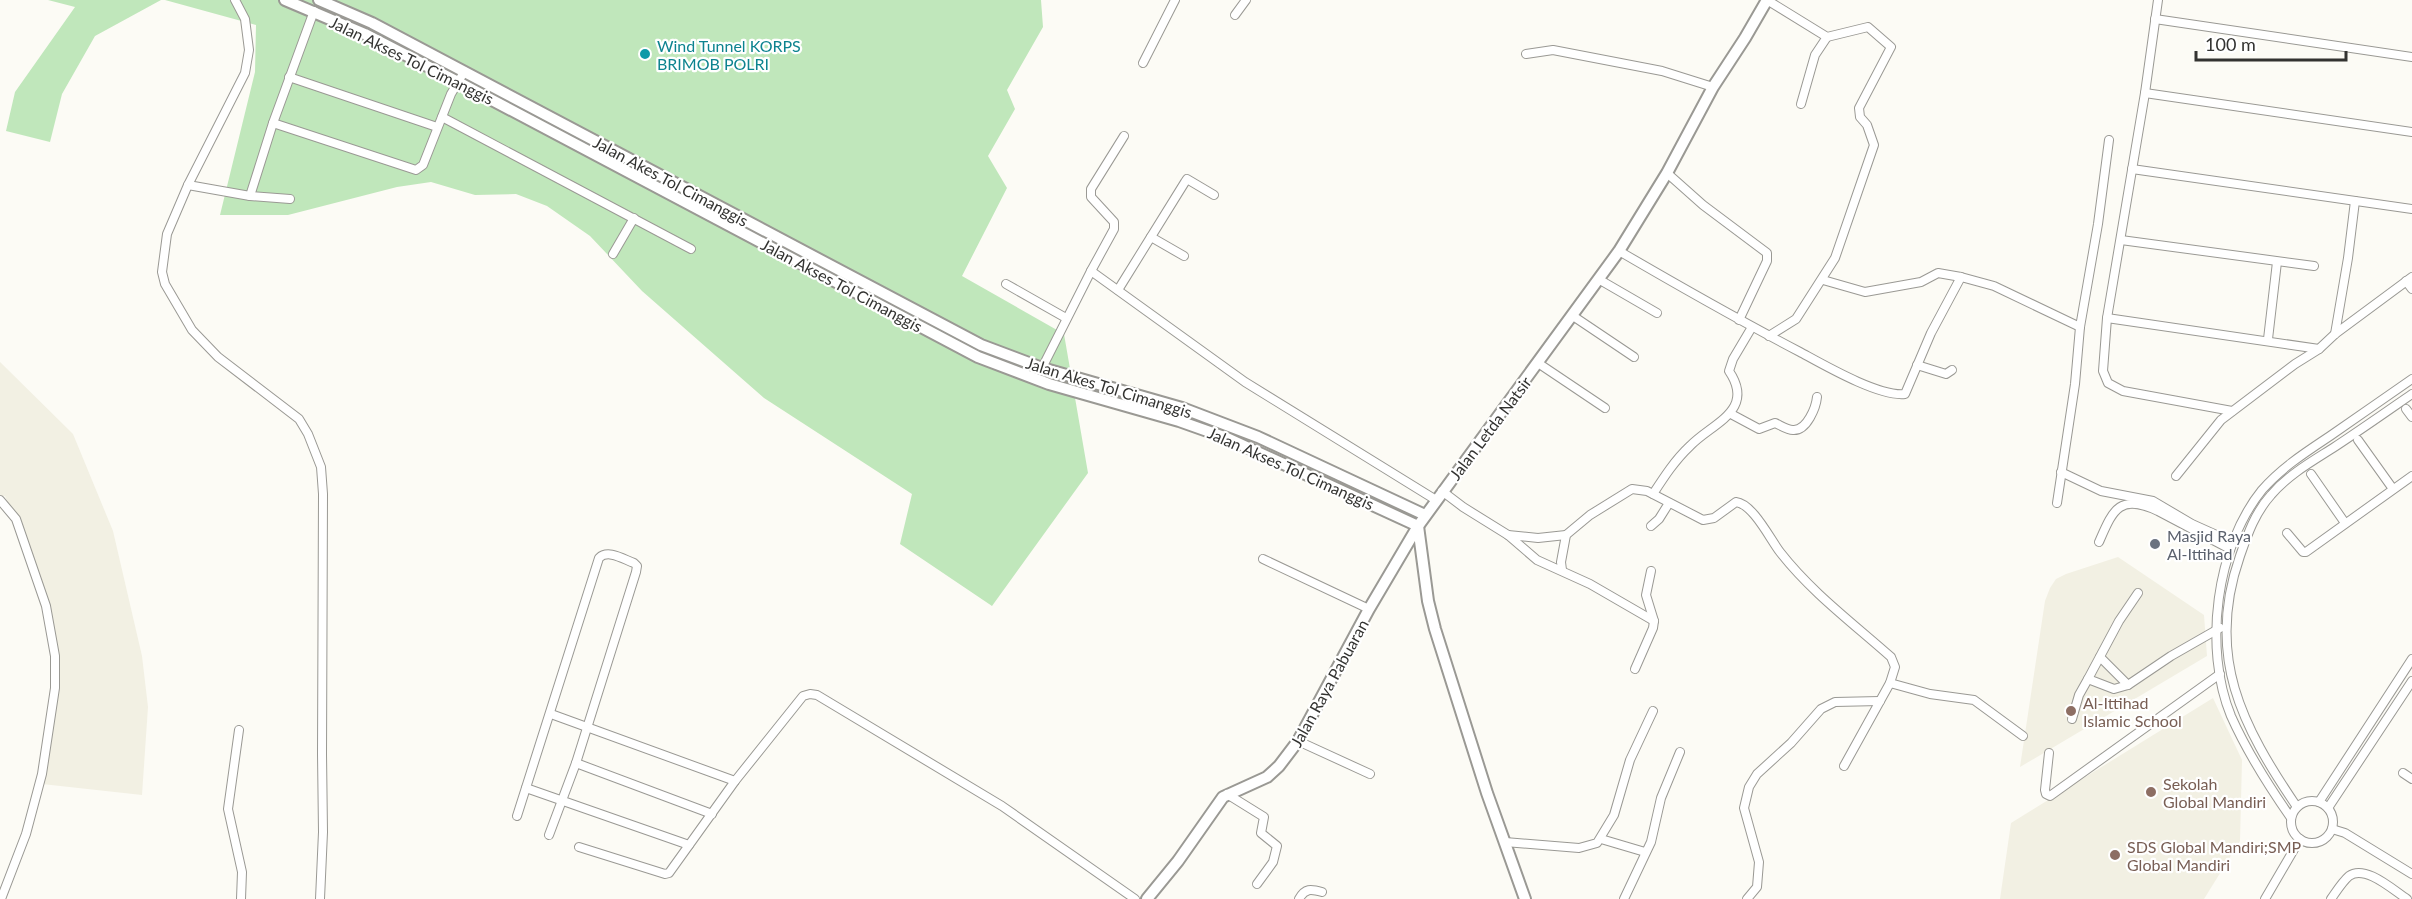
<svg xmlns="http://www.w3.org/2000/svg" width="2412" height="899" viewBox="0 0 2412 899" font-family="Lato,sans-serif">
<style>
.built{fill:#f2f0e3}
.green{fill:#c0e7bb}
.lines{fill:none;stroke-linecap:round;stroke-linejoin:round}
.street-casing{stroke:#9a9994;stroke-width:10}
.secondary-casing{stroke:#9a9994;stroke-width:14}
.street{stroke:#fff;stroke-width:8}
.secondary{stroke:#fff;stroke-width:10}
.culture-dot{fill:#0f9aa8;stroke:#fff;stroke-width:2}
.worship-dot{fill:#6b7280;stroke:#fff;stroke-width:2}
.education-dot{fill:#8d6e63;stroke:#fff;stroke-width:2}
.labels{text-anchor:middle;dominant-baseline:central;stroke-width:4.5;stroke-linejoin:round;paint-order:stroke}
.culture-label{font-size:16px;fill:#0d838f;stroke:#fff;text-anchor:start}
.street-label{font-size:16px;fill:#333331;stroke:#fff}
.worship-label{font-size:16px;fill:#5b616d;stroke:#fff;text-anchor:start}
.education-label{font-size:16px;fill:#785e54;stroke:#fff;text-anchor:start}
</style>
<rect width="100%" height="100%" fill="#fcfbf5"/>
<g class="built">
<path d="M 0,362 L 73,434 L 113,531 L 142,656 L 148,707 L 142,795 L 42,784 L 58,663 L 45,599 L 5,496 L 0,497 Z"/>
<path d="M 2118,557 L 2204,615 L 2207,656 L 2020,767 L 2045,601 L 2050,588 L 2056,579 L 2066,574 Z"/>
<path d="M 2213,698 L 2242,760 L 2240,841 L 2204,899 L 2000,899 L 2011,823 Z"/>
</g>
<g class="green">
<path d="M 48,0 L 161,0 L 95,36 L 62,94 L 50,142 L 6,131 L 15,92 L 75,7 Z"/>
<path d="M 165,0 L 1041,0 L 1043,27 L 1007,90 L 1015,109 L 988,156 L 1007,188 L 962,276 L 1064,334 L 1088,473 L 992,606 L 900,544 L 912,494 L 764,398 L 642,291 L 590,236 L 547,206 L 516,194 L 475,195 L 431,182 L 397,187 L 288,215 L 220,215 L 255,72 L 256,25 Z"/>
</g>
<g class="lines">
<g class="street-casing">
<g id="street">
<path d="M 235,0 L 245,19 L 249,50 L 245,73 L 188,185 L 167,234 L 162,272 L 165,284 L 192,330 L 218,357 L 299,419 L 308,434 L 321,467 L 323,494 L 322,754 L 323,832 L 320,899"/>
<path d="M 1767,0 L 1827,37 L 1868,27 L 1891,47 L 1859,108 L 1860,117 L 1867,125 L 1874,145 L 1835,258 L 1796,319 L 1769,336"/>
<path d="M 2158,0 L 2145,93 L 2107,318 L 2103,371 L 2108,383 L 2123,391 L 2232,411"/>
<path d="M 1235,15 L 1246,0"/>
<path d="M 2155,19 L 2412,57"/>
<path d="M 1526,54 L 1553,50 L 1662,71 L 1713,87"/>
<path d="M 1143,63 L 1175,0"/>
<path d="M 289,77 L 437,127"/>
<path d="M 2145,93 L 2412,132"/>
<path d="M 1801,104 L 1815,55 L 1827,37"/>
<path d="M 442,117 L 691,249"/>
<path d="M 273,123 L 416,170 L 423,165 L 451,94 L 464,72"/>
<path d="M 2132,169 L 2412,209"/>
<path d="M 1667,173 L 1703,205 L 1767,253 L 1767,261 L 1739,320"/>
<path d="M 188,185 L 250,196 L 290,199"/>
<path d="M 250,196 L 273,123 L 314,11"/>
<path d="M 1151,237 L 1184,256"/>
<path d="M 2121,240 L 2314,266"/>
<path d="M 1619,251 C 1679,286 1739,320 1800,352 C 1824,365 1879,397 1905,394 L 1931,333 L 1961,277"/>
<path d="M 613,254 L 634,218"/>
<path d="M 1091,271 L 1114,229 L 1114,222 L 1091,197 L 1091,189 L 1124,136"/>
<path d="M 1600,280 L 1657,313"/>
<path d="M 1823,280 L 1865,292 L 1921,282 L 1938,273 L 1961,277 L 1994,286 L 2080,327"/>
<path d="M 2406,281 L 2412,289"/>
<path d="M 1006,284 L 1066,318"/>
<path d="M 1118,290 L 1185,182 L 1187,179 L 1214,195"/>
<path d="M 1573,316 L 1634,357"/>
<path d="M 2107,318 L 2319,349"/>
<path d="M 2335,334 L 2348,258 L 2355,201"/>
<path d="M 2268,339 L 2277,262"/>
<path d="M 1538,363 L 1605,408"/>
<path d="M 1917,365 L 1946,374 L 1952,370"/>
<path d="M 1042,368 L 1091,271 L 1245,382 L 1436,500"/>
<path d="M 2406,409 L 2412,417"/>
<path d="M 1731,414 L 1759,429 L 1775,423 C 1780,425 1787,430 1793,430 C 1807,431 1816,407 1817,397"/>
<path d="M 2358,440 L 2393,489"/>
<path d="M 2061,472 L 2101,491 L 2153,501 L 2192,524 L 2232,542"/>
<path d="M 2311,474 L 2345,523"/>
<path d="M 2176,476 L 2221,420 L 2295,364 L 2319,349 L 2335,334 L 2412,277"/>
<path d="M 1442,491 L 1463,507 L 1508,535 L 1537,560 L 1590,584 L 1654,621"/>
<path d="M 1653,494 C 1664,477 1675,460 1690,446 C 1712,423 1756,411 1729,371 L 1733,359 L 1752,327"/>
<path d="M 0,500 L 16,519 L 46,606 L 55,656 L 55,688 L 42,774 L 26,834 L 1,899"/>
<path d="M 2057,503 L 2075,384 L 2080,327 L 2098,224 L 2109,140"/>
<path d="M 1651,526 L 1659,519 L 1669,503"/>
<path d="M 2287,533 L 2303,552 L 2306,552 L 2412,476"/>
<path d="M 1508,535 L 1538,538 L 1566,535"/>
<path d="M 2099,542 C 2113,510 2119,493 2158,511 L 2230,549"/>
<path d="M 1263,559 L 1369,609"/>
<path d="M 1562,570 L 1561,562 L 1566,535 L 1590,515 L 1632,489 L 1647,491 L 1703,520 L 1714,518 L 1736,502 C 1753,504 1770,539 1780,552 C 1811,592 1854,624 1891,657 L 1895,667 L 1890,683 L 1844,766"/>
<path d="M 2138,593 L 2119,621 L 2088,679 L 2114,689 L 2128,685 L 2171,656 L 2220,628"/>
<path d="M 2100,657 L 2128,685"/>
<path d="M 1635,669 L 1653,628 L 1654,621 L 1646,595 L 1651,571"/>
<path d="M 1890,683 L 1930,694 L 1974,700 L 2023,736"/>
<path d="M 551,714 L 735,781"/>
<path d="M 2072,719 L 2079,695 L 2088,679"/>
<path d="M 239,730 L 228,809 L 242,872 L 241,899"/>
<path d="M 1298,741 L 1370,774"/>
<path d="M 2049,753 L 2045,790 L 2046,794 L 2050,796 L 2220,674"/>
<path d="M 576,763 L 712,814"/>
<path d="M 2403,773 L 2412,779"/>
<path d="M 526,788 L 689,845"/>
<path d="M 1227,794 L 1264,817 L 1261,833 L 1277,846 L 1273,862 L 1257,884"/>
<circle cx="2312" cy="822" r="21"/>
<path d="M 2319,802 L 2412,659"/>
<path d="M 2297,807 C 2242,726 2205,656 2240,556 C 2248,533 2255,513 2271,495 C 2288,475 2311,462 2333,448 C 2359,431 2386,412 2412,394"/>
<path d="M 2328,808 L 2412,681"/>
<path d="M 517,816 L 599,558 C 608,549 623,559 634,563 L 637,566 L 636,572 L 576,763 L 549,835"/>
<path d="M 2291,818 C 2268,785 2247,752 2231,716 C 2203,648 2216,547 2262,490 C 2281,468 2306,452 2330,436 C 2357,417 2385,398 2412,379"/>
<path d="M 2332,829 L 2345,833 L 2412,874"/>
<path d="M 1601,839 L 1645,852"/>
<path d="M 1505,842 L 1579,848 L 1597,843 L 1614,815 L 1630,760 L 1653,711"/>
<path d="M 579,847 L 665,874 L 669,873 L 735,781 L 803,696 L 810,694 L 817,695 L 1002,806 L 1135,899"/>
<path d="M 1299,899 C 1305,888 1311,889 1322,892"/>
<path d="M 1624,899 L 1651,842 L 1661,798 L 1680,752"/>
<path d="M 1747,899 L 1757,887 L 1759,862 L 1744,808 L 1749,787 L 1757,774 L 1791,743 L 1821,709 L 1835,702 L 1880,701"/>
<path d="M 2265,899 L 2300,839"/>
<path d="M 2331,899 C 2336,892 2342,882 2349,876 C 2365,864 2393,890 2407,899"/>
</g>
</g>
<g class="secondary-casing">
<g id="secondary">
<path d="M 285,0 L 365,34 L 458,82 L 978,357 L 1049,384 L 1179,421 L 1227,438 L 1418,526"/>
<path d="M 319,0 L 372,23 L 981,345 L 1042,368 L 1182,408 L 1258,437 L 1425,515"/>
<path d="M 1418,526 L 1428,601 L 1435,629 L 1487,793 L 1525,899"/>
<path d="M 1147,899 L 1178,861 L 1223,797 L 1267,777 L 1279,766 L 1298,741 L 1369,609 L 1418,526 L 1619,251 L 1667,173 L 1713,87 L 1745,38 L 1767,0"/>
</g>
</g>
<use href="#street" class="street"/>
<use href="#secondary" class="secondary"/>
</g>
<circle class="culture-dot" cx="645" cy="54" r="6"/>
<circle class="worship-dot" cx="2155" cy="544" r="6"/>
<g class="education-dot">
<circle cx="2071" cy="711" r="6"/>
<circle cx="2151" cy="792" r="6"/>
<circle cx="2115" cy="855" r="6"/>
</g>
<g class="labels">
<g class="culture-label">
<text x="657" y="45">Wind Tunnel KORPS<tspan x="657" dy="18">BRIMOB POLRI</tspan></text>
</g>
<g class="street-label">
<text transform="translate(412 60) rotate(26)">Jalan Akses Tol Cimanggis</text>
<text transform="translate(671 181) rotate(28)">Jalan Akes Tol Cimanggis</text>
<text transform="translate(842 285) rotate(28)">Jalan Akses Tol Cimanggis</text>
<text transform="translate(1109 387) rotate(17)">Jalan Akes Tol Cimanggis</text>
<text transform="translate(1490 428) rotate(-53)">Jalan Letda Natsir</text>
<text transform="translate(1291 468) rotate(24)">Jalan Akses Tol Cimanggis</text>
<text transform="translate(1329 683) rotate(-61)">Jalan Raya Pabuaran</text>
</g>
<g class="worship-label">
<text x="2167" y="535">Masjid Raya<tspan x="2167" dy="18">Al-Ittihad</tspan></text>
</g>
<g class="education-label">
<text x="2083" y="702">Al-Ittihad<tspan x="2083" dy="18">Islamic School</tspan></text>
<text x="2163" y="783">Sekolah<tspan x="2163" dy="18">Global Mandiri</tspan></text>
<text x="2127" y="846">SDS Global Mandiri;SMP<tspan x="2127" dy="18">Global Mandiri</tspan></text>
</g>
</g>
<path d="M2196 51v9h150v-9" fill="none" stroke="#333331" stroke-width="3"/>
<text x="2205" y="51" font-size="18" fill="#333331" stroke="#ffffff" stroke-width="4.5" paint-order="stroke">100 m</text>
</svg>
